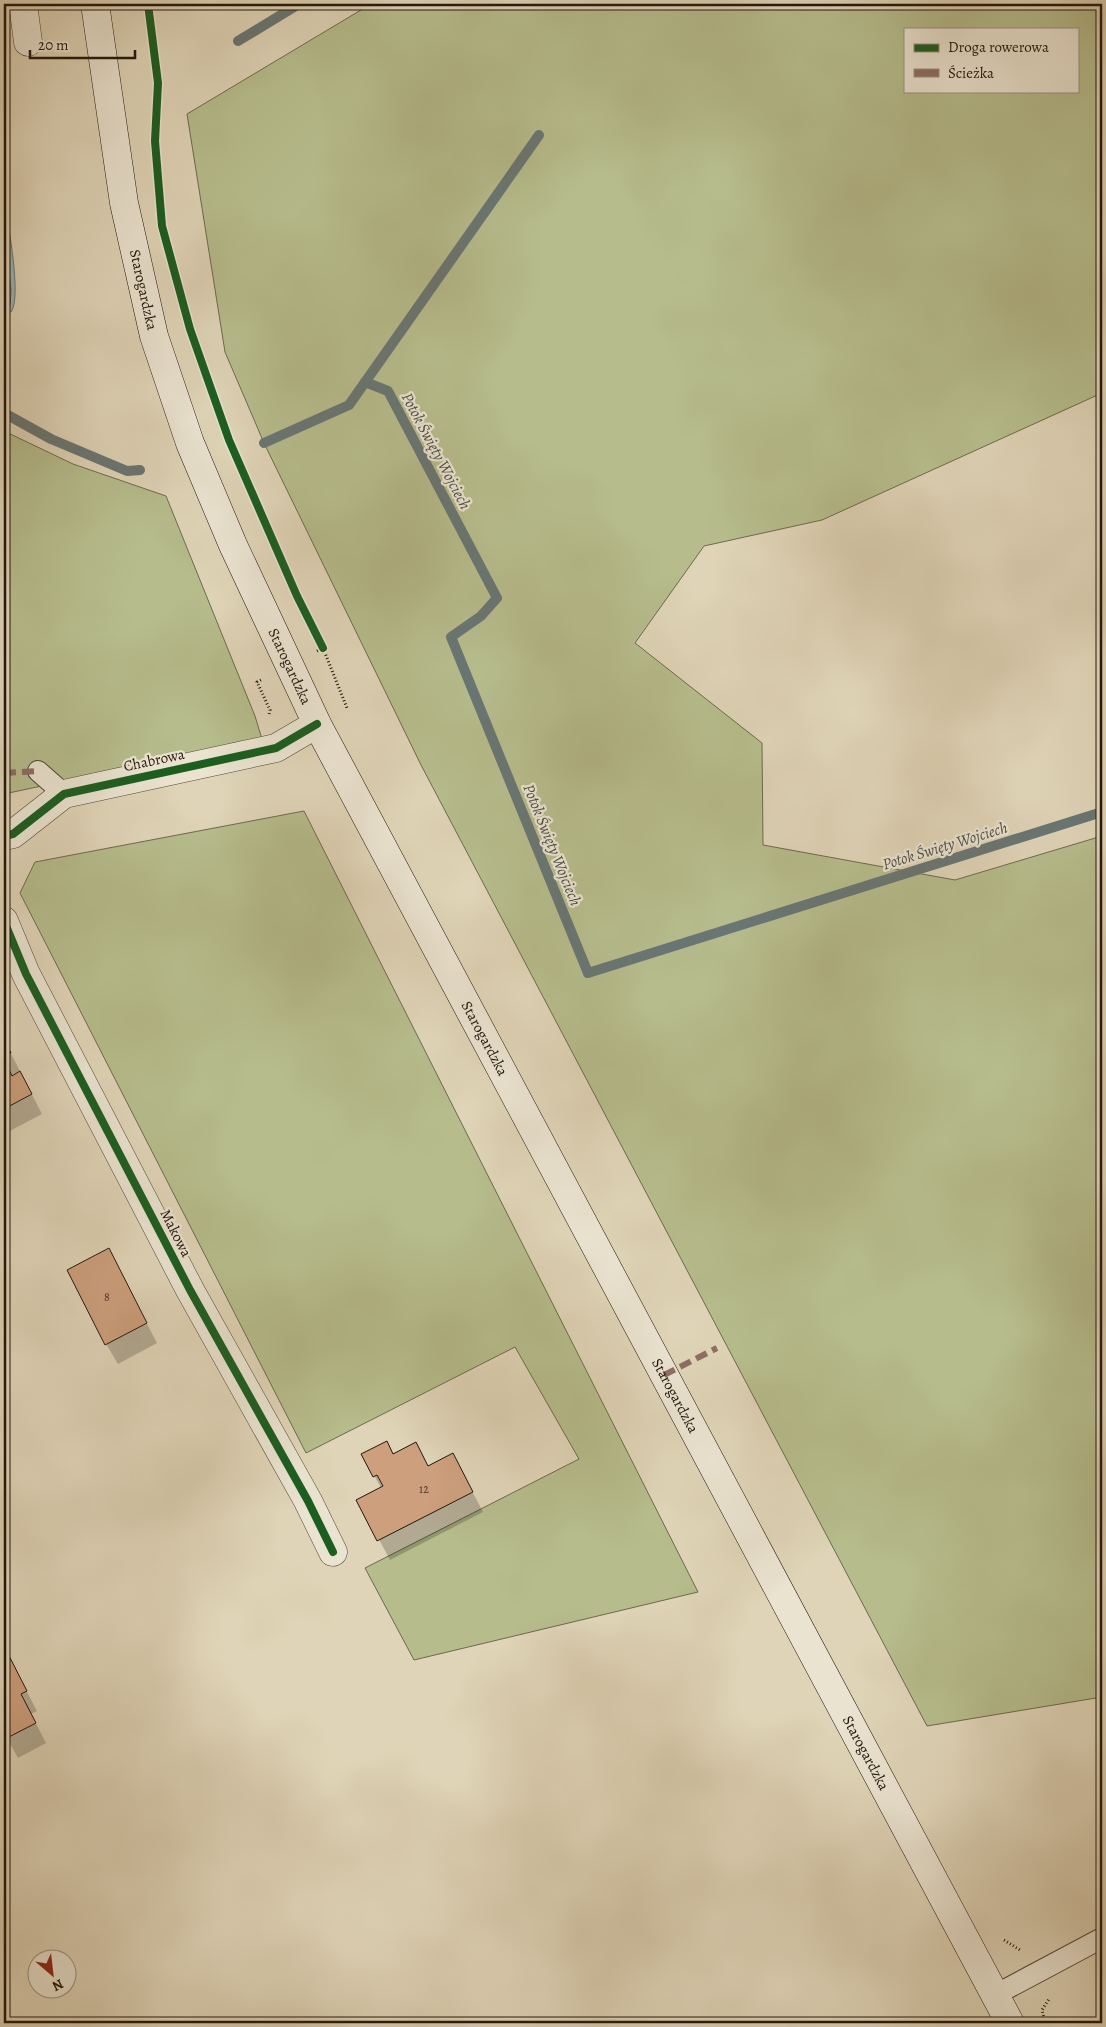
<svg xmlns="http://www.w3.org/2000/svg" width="1106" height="2027" viewBox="0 0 1106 2027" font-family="Alegreya,serif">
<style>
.green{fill:#b6bc8c;stroke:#6c6a4c;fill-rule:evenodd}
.water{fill:#98b6b9;stroke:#697674}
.shadow{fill:#0003}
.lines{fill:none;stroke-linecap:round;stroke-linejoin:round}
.shore{stroke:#5e6662;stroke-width:1}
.stream{stroke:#697674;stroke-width:10}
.building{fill:#cd9f7d;stroke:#23170c}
.lane-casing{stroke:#524637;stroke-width:22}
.street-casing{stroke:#524637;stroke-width:29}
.secondary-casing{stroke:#23170c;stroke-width:29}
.path{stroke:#23170c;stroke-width:3;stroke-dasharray:1 2.5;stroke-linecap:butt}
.lane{stroke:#eae3d0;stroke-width:20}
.street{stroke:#eae3d0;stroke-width:28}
.secondary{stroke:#eae3d0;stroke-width:28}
.quiet{stroke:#8d6e63;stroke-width:6;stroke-dasharray:12 6;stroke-linecap:butt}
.cycleway-casing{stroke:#eae3d0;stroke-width:11}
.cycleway{stroke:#1b5e20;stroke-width:8}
.labels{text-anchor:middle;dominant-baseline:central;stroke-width:4.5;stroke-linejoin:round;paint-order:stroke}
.number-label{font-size:12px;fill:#4e3928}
.street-label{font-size:15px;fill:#23170c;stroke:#eae3d0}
.water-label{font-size:16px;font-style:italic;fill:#4c4f49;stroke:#eae3d0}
</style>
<rect width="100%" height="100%" fill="#dfd4b7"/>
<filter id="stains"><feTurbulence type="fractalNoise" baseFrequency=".004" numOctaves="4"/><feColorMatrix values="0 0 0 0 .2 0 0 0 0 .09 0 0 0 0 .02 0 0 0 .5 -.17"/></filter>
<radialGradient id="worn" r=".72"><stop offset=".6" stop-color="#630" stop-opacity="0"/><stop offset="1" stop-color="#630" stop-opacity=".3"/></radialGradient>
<g class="green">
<path d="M 371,4 L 1102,4 L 1102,393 L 822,520 L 704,546 L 635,643 L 762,743 L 763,845 L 955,880 L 1102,836 L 1102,1697 L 927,1726 L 421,765 L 264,443 L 225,352 L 187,114 ZM 905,29 L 1077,29 L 1077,91 L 905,91 Z"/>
<path d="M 4,431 L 73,464 L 166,496 L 255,716 L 262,739 L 4,794 Z"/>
<path d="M 304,811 L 698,1592 L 414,1660 L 365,1568 L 579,1459 L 515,1347 L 306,1453 L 20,893 L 35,862 Z"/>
</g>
<path class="water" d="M 4,202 C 8,222 22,298 11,312 L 4,313 Z"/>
<g class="shadow">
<path d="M 4,1040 L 42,1114 L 4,1134 Z"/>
<path d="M 119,1270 L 157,1343 L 118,1364 L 106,1344 Z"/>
<path d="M 387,1443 L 394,1455 L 428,1467 L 463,1474 L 483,1512 L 390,1560 L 358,1500 L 381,1488 L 363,1455 Z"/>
<path d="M 4,1648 L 37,1711 L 31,1714 L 46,1743 L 18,1758 L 4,1733 Z"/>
</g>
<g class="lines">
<path class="shore" d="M 4,229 L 11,290 L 10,306 L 4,308"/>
<g class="stream">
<path d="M 238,41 L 299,4"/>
<path d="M 365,382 L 388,391 L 497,598 L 481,616 L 451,637 L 588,973 L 1102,812"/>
<path d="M 4,413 L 51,439 L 127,471 L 140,470"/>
<path d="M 264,443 L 349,405 L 539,135"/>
</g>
</g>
<g class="building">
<path d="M 4,1039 L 11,1053 L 4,1056 Z"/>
<path d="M 4,1059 L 12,1076 L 20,1071 L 32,1094 L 4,1109 Z"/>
<path d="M 109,1248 L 147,1323 L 105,1345 L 67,1270 Z"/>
<path d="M 387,1441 L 393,1454 L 416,1442 L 428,1466 L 453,1453 L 473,1492 L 377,1541 L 356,1500 L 383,1486 L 377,1475 L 373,1477 L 361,1454 Z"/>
<path d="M 4,1646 L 27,1691 L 21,1694 L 36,1723 L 5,1739 L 4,1736 Z"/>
</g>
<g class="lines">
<g class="lane-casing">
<g id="lane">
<path d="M 38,771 L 64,794"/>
<path d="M 995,1995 L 1102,1938"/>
</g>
</g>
<g class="street-casing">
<g id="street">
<path d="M 23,4 L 28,42"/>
<path d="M 4,836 L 13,834 L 64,794 L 276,748 L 317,724"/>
<path d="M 4,921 L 26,974 L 190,1290 L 308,1501 L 333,1552"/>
</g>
</g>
<g class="secondary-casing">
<g id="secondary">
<path id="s1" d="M 95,4 L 124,203 L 154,336 L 190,443 L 233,545 L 317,724 L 1010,2023"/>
</g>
</g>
<g class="path">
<path d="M 317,651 L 323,648 L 347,708"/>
<path d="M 261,680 L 257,682 L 270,710 L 269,715"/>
<path d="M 1004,1940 L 1020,1950"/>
<path d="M 1045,2023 L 1042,2010 L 1049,1999"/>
</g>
<use href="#lane" class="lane"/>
<use href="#street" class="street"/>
<use href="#secondary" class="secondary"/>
<g class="quiet">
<path d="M 4,773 L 38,771"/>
<path d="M 664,1375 L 717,1348"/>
</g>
<g class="cycleway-casing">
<g id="cycleway">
<path d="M 148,4 L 158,83 L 155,141 L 162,226 L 190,329 L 229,440 L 297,596 L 323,648"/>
<path d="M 4,836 L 13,834 L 64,794 L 276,748 L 317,724"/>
<path d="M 4,921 L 26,974 L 190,1290 L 308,1501 L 333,1552"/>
</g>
</g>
<use href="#cycleway" class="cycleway"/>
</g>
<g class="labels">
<g class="number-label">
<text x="107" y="1297">8</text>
<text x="424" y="1489">12</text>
</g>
<g class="street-label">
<text stroke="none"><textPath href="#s1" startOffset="290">Starogardzka</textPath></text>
<text stroke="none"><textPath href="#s1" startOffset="695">Starogardzka</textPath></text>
<text transform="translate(154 760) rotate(-12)">Chabrowa</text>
<text stroke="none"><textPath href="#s1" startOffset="1115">Starogardzka</textPath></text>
<text transform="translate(176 1233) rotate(63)">Makowa</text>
<text stroke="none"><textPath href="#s1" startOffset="1520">Starogardzka</textPath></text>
<text stroke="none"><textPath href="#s1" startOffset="1925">Starogardzka</textPath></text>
</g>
<g class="water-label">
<text transform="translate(436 451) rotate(62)">Potok Święty Wojciech</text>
<text transform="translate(552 845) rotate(68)">Potok Święty Wojciech</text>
<text transform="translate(945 846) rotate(-17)">Potok Święty Wojciech</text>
</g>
</g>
<rect width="1106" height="2027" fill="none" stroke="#dfd4b7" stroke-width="20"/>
<rect x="5" y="5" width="1096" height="2017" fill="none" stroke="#23170c" stroke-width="2.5"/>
<rect x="10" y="10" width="1086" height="2007" fill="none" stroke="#23170c"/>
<rect x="904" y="28" width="175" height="65" fill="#eae3d0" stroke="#9a9182"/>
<rect x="914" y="44" width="25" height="8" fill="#1b5e20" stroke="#9a9182"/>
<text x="948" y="52" font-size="15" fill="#23170c">Droga rowerowa</text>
<rect x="914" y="69" width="25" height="8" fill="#8d6e63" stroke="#9a9182"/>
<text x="948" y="78" font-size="15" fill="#23170c">Ścieżka</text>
<g transform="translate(52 1974) rotate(152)"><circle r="24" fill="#eae3d0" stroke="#9a9182"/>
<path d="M0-4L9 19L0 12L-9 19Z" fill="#8f2418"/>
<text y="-8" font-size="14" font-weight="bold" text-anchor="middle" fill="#23170c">N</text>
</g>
<path d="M30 50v8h105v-8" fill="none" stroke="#23170c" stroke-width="2.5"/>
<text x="38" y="50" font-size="15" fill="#23170c" stroke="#eae3d0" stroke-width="4" paint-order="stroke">20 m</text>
<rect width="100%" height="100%" filter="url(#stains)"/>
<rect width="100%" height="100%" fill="url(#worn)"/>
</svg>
